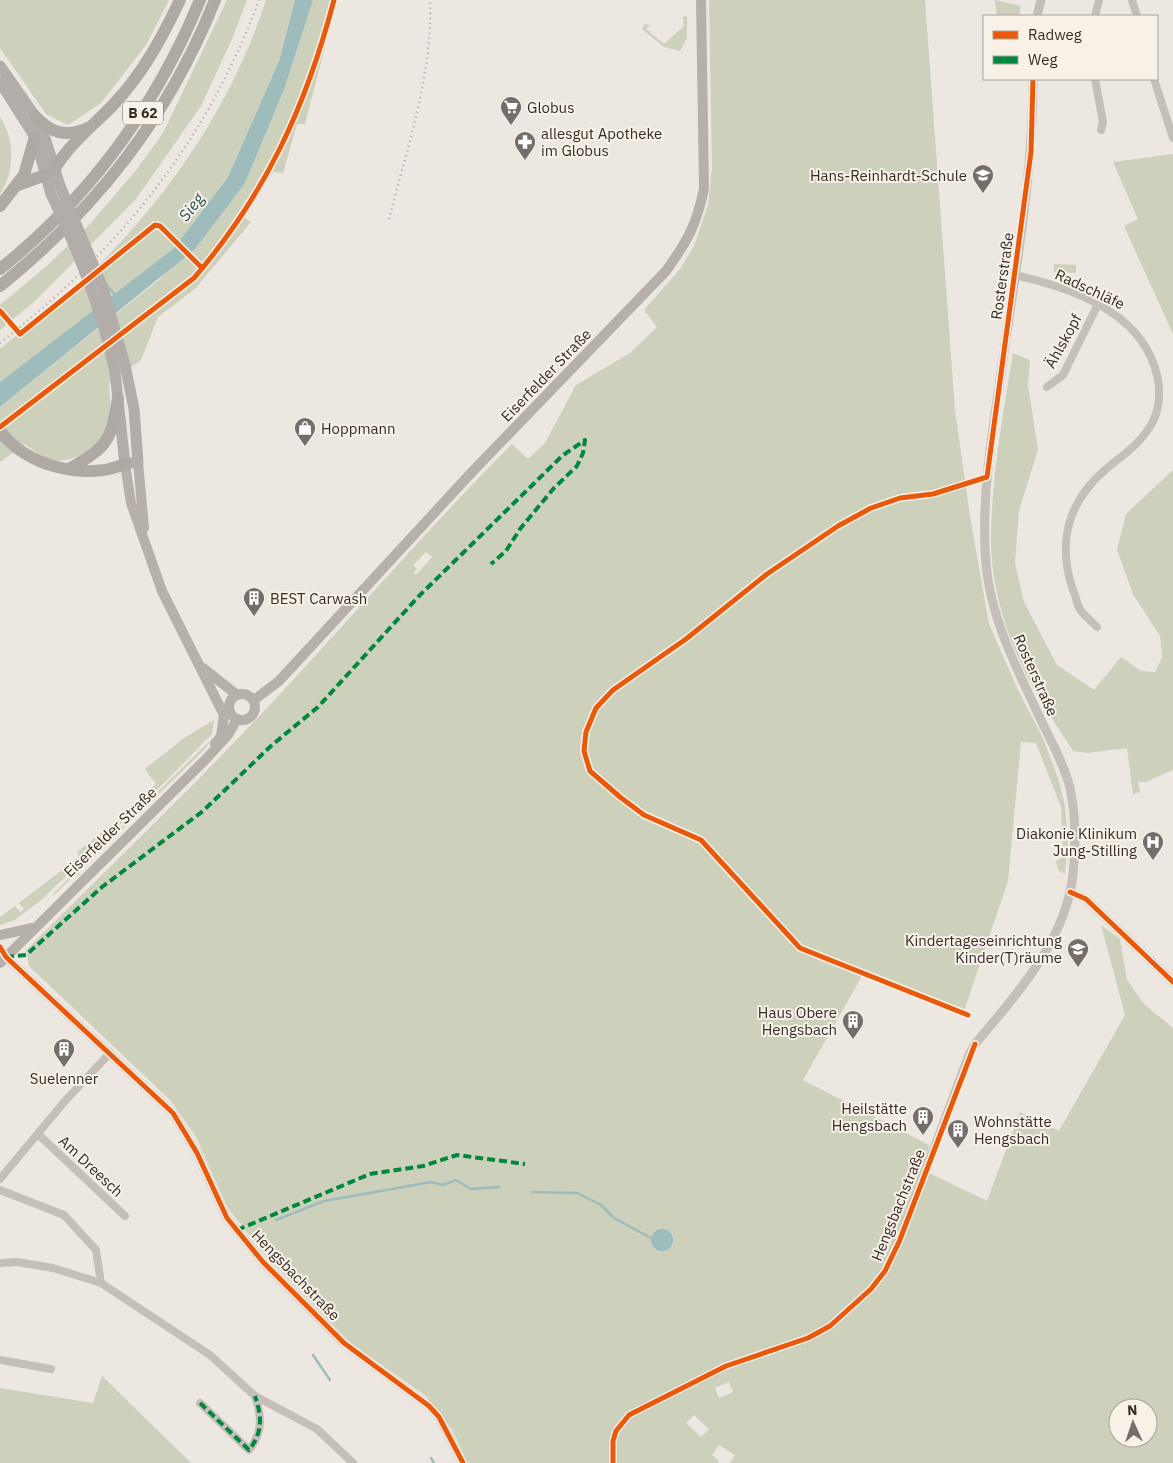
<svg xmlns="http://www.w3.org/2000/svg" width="1173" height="1463" viewBox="0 0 1173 1463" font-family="'IBM Plex Sans',sans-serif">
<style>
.green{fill:#cdd1bb;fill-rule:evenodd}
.water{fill:#9ebcbc}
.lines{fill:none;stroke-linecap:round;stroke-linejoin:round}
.stream{stroke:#9ebcbc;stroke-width:2.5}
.minor{stroke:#c5bfb9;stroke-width:8}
.tertiary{stroke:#c5bfb9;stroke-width:9}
.secondary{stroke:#b6afaa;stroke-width:10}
.primary{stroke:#b3ada9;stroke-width:11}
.trunk{stroke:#afa9a4;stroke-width:12}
.rail{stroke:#aca7a4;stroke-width:2.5;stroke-dasharray:1 4;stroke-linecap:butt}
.primary-bridge{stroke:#b3ada9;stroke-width:11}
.quiet{stroke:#00873e;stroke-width:4;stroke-dasharray:8 4;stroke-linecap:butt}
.cycleway-casing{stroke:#f8f1e8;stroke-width:8}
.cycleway{stroke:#e8590c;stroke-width:5}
.labels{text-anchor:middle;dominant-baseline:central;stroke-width:4;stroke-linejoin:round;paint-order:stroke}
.shield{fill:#f8f1e8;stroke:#706762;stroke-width:1}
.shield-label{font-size:14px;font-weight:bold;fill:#352c28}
.poi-label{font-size:15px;fill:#352c28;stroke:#f8f1e8;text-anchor:start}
.street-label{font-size:15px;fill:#352c28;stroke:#f8f1e8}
.water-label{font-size:16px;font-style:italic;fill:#205055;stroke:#f8f1e8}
</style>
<rect width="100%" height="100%" fill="#ece7e1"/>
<g class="green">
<path d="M 0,0 L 169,0 L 146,45 L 101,103 L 68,125 L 46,114 L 0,48 Z"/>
<path d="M 227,0 L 247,0 L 232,39 L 201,106 L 136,199 L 35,301 L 0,330 L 0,305 L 49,264 L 91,223 L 137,169 L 163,133 Z"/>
<path d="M 266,0 L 295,0 L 279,61 L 228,177 L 174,248 L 0,382 L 0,349 C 25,328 53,308 77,286 C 162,207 230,111 266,0 Z"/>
<path d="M 313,0 L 337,0 L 305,124 L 297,124 L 283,173 L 273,172 L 245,218 L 251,222 L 195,289 L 158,317 L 141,360 L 109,383 C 110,400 113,420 104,436 C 102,441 94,445 90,448 C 66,467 47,463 25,444 L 0,462 L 0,407 L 161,278 L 245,183 L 284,90 Z"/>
<path d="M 709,0 L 925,0 L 955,410 L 970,516 L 989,624 L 1018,690 L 1043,738 L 1059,781 L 1065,806 L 1068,840 L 1065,874 L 1058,870 L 1056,861 L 1063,857 L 1061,807 L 1036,743 L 1021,742 L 1008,881 L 963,1014 L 862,976 L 803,1080 L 929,1145 L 923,1170 L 987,1201 L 1020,1112 L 1059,1131 L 1125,1015 L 1101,925 L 1120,939 L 1127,980 L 1144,1004 L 1173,1028 L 1173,1463 L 730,1463 L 735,1455 L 719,1445 L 712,1455 L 719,1461 L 718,1463 L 468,1463 L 452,1429 L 426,1396 L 351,1343 L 264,1254 L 228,1208 L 196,1137 L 171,1101 L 29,966 L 26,950 C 99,877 175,805 247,729 C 337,635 420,536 512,444 L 528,459 L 545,443 L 576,385 L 630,353 L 657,327 L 644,310 L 680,269 L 694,246 L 708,205 L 712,168 ZM 426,552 L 432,557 L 416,575 L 414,573 L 417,569 L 413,565 ZM 729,1382 L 733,1392 L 719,1398 L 715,1388 ZM 1118,1408 L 1148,1408 L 1148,1438 L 1118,1438 ZM 694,1415 L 709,1429 L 701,1437 L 686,1423 Z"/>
<path d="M 995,0 L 1021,6 L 1019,16 L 997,16 Z"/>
<path d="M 687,16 L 687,38 L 680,51 L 664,47 L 642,29 L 645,24 L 650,25 L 646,29 L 664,44 L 684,26 L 683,17 Z"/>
<path d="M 0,117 C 15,139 15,172 0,194 Z"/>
<path d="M 1173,154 L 1173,334 L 1124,226 L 1138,219 L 1113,162 Z"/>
<path d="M 1054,264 L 1076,265 L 1076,273 L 1054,272 Z"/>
<path d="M 1013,353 L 1030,360 L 1028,385 L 1038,450 L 1019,511 L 1015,563 L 1024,602 L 1057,665 L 1094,690 L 1121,657 L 1141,671 L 1155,672 L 1162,657 L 1160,636 L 1133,594 L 1117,550 L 1126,514 L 1173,470 L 1173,770 L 1146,782 L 1138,782 L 1140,792 L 1133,794 L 1127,748 L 1087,753 L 1073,751 C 1054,721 1033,692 1019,659 C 1003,625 991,579 991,542 C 991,479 1003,414 1013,353 Z"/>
<path d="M 214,720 L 212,734 L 163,784 L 39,902 L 13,921 L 0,925 L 0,917 L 15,906 L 20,912 L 24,909 L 19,903 L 79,857 L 77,852 L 119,819 L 156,784 L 145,769 L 184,738 Z"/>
<path d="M 216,735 L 203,751 L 54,895 L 54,893 Z"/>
<path d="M 102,1376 L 191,1463 L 0,1463 L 0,1388 L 93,1403 Z"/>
</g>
<g class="water">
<path d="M 295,0 L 313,0 L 284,90 L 245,183 L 195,249 L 0,407 L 0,382 L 174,248 L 228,177 L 279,61 Z"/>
<circle cx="662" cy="1240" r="11"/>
</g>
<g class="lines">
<g class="stream">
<path d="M 108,287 L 116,296"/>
<path d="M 532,1192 L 577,1193 L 601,1205 L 614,1218 L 651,1238"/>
<path d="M 276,1220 L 324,1201 L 431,1182 L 443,1185 L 456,1180 L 471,1189 L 499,1187"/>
<path d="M 313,1355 L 330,1380"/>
<path d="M 431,1458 L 434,1463"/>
</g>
<g class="minor">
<path d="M 1132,0 L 1137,16"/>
<path d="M 1095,16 L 1099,0"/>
<path d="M 1095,79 L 1103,122 L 1101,130"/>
<path d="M 1154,79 L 1173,138"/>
<path d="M 1014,275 C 1069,287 1137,310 1155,368 C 1161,386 1161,407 1152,423 C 1138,450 1109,462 1091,484 C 1064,515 1060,552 1073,590 C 1076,596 1077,606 1081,611 C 1086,617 1092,622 1097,627"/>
<path d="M 1047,387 L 1063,375 L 1098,304"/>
<path d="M 0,947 L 6,957"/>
<path d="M 39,1135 L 125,1216"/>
<path d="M 0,1179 L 65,1101 L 110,1053"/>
<path d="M 0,1190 L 64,1215 L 96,1250 L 101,1283"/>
<path d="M 0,1263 L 17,1262 L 53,1268 L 101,1283 L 210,1355 L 255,1396 L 317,1429 L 353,1463"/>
<path d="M 0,1360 L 51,1369"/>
<path d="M 200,1403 L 249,1450 C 263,1432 262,1417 255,1396"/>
</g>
<g class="tertiary">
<path d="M 1037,16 L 1041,0"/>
<path d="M 1070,892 L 1086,899 L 1173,982"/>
<path d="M 6,957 L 173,1113 L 197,1153 L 227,1218 L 263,1262 L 344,1343 L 429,1406 L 439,1417 L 463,1463"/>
<path d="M 613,1463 L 613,1441 L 616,1431 L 629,1415 L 726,1366 L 808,1338 L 830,1326 L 871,1289 L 885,1271 L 899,1242 L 969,1055 L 975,1044 C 1016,995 1066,941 1073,874 C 1076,846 1076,816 1070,788 C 1064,764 1051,741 1040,718 C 1017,669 991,619 986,565 C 981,506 990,446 999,387 C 1013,285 1033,182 1033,79"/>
</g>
<g class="secondary">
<path d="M 138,462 L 144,528"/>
<path d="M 125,464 L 131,503 L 162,591 L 224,715 L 221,736 L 215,744"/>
<path d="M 203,668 L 237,695"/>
<circle cx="242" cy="707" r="13"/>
<path d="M 254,700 L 279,681 L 472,472 L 666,271 C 688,240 696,226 704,189 L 701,0"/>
<path d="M 0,935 L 32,928"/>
<path d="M 0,963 L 207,758 L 228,735 L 237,719"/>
</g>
<g class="primary">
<path d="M 0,66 L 35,116 L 45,138 L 60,186"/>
<path d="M 0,82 L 35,137 L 51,194"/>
<path d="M 115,372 L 125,464 L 138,462 L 134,409 L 125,365"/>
</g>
<g class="trunk">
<path d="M 35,116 C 51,133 66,138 88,128"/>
<path d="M 54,170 C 69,144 94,125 114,104 C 143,73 162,38 180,0"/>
<path d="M 18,185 L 45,175"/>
<path d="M 0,206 L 24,175 L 35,137"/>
<path d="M 0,269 C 90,197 156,106 200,0"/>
<path d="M 0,286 C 98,207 168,117 215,0"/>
<path d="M 0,431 C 26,466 85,481 125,464"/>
<path d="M 71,468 C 108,446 111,441 118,398"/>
</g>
<g class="rail">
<path d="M 389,219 C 407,148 433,74 430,0"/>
<path d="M 0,343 C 119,250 206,143 259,0"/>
</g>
<g class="primary-bridge">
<path d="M 60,186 L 103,288 L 125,365"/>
<path d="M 51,194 C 79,252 102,310 115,372"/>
</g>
<g class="quiet">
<path d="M 6,957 L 26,955 L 102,887 L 203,811 L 272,745 L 318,707 L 419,596 L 562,456 L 585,440 L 583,453 L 577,466 L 554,488 L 520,529 L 506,551 L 491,564"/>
<path d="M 237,1230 L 370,1174 L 423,1166 L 457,1155 L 525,1164"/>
<path d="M 200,1403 L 249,1450 C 263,1432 262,1417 255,1396"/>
</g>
<g class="cycleway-casing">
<g id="cycleway">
<path d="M 0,311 L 20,334 L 155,225 L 160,226 L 202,268"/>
<path d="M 0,427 L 194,278 C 266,194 306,106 334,0"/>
<path d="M 1070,892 L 1086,899 L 1173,982"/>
<path d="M 0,947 L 6,957 L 173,1113 L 197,1153 L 227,1218 L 263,1262 L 344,1343 L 429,1406 L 439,1417 L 463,1463"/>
<path d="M 968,1015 L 800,948 L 701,840 L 644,815 L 620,797 L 590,771 L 584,751 L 586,732 L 596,708 L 613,690 L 686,639 L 767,574 L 838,526 L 871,508 L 900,498 L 933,494 L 987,477 L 1031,152 L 1033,79"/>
<path d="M 613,1463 L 613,1441 L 616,1431 L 629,1415 L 726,1366 L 808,1338 L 830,1326 L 871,1289 L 885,1271 L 899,1242 L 975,1044"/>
</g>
</g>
<use href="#cycleway" class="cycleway"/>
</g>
<defs>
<g id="supermarket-pin" transform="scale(1.125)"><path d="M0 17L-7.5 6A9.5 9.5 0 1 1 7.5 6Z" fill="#756d69" stroke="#f8f1e8"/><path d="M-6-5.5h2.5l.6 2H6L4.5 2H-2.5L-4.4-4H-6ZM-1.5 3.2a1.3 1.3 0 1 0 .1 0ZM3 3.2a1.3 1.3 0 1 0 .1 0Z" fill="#fff"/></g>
<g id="pharmacy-pin" transform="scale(1.125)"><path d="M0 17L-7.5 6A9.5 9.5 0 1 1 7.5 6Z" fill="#756d69" stroke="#f8f1e8"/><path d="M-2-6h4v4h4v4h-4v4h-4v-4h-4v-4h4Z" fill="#fff"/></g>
<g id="school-pin" transform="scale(1.125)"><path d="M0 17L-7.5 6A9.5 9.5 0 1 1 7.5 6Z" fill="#756d69" stroke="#f8f1e8"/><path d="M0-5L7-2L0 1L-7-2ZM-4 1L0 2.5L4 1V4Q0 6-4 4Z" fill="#fff"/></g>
<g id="shop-pin" transform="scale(1.125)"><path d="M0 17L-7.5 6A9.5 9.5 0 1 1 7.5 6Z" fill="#756d69" stroke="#f8f1e8"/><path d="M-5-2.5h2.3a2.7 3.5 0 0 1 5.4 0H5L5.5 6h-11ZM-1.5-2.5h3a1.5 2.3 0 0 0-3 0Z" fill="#fff"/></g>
<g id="building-pin" transform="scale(1.125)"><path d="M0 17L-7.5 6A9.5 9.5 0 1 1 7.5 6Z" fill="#756d69" stroke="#f8f1e8"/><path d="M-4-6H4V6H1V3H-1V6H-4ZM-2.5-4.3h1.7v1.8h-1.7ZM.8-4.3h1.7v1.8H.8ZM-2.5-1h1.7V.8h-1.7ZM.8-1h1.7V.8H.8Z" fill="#fff"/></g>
<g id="hospital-pin" transform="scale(1.125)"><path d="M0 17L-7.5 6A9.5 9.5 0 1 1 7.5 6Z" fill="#756d69" stroke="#f8f1e8"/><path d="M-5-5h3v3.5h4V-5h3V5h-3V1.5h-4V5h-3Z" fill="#fff"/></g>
</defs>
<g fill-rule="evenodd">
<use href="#supermarket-pin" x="511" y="107"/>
<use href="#pharmacy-pin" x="525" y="142"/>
<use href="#school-pin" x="983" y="175"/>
<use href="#shop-pin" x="305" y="428"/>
<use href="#building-pin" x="254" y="598"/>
<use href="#hospital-pin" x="1153" y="842"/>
<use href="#school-pin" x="1078" y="949"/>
<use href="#building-pin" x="853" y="1021"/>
<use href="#building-pin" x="64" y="1049"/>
<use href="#building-pin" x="923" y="1117"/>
<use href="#building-pin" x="958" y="1130"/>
</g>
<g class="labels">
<rect class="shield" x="123" y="101.5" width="40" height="23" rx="4"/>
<g class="shield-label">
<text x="143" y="113">B 62</text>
</g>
<g class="poi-label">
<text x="527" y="107">Globus</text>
<text x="541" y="133">allesgut Apotheke<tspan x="541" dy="17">im Globus</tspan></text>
<text x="967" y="175" text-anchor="end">Hans-Reinhardt-Schule</text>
<text x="321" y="428">Hoppmann</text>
<text x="270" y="598">BEST Carwash</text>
<text x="1137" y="833" text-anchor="end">Diakonie Klinikum<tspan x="1137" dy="17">Jung-Stilling</tspan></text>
<text x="1062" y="940" text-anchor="end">Kindertageseinrichtung<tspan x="1062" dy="17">Kinder(T)räume</tspan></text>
<text x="837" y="1012" text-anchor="end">Haus Obere<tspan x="837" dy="17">Hengsbach</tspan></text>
<text x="64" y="1078" text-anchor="middle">Suelenner</text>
<text x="907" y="1108" text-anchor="end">Heilstätte<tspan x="907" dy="17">Hengsbach</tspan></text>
<text x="974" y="1121">Wohnstätte<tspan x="974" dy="17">Hengsbach</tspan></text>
</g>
<g class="street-label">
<text transform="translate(1002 276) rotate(-82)">Rosterstraße</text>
<text transform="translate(1090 289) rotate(25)">Radschläfe</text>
<text transform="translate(1063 341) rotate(-61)">Ählskopf</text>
<text transform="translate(546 375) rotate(-46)">Eiserfelder Straße</text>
<text transform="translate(1036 675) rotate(66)">Rosterstraße</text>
<text transform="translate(110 832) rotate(-44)">Eiserfelder Straße</text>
<text transform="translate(91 1166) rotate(43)">Am Dreesch</text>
<text transform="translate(898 1205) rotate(-68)">Hengsbachstraße</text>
<text transform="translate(296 1275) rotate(46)">Hengsbachstraße</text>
</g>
<g class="water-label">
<text transform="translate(191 207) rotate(-52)">Sieg</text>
</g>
</g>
<rect x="983" y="15" width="175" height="65" fill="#f8f1e8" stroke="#aaa29b"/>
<rect x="993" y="31" width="25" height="8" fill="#e8590c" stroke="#aaa29b"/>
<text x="1028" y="40" font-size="15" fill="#352c28">Radweg</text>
<rect x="993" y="56" width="25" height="8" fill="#00873e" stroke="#aaa29b"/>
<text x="1028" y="65" font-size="15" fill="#352c28">Weg</text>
<g transform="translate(1133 1423) rotate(357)"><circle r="24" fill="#f8f1e8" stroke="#aaa29b"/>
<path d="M0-4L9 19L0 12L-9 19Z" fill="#756d69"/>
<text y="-8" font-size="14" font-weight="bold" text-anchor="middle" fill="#352c28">N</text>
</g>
</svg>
